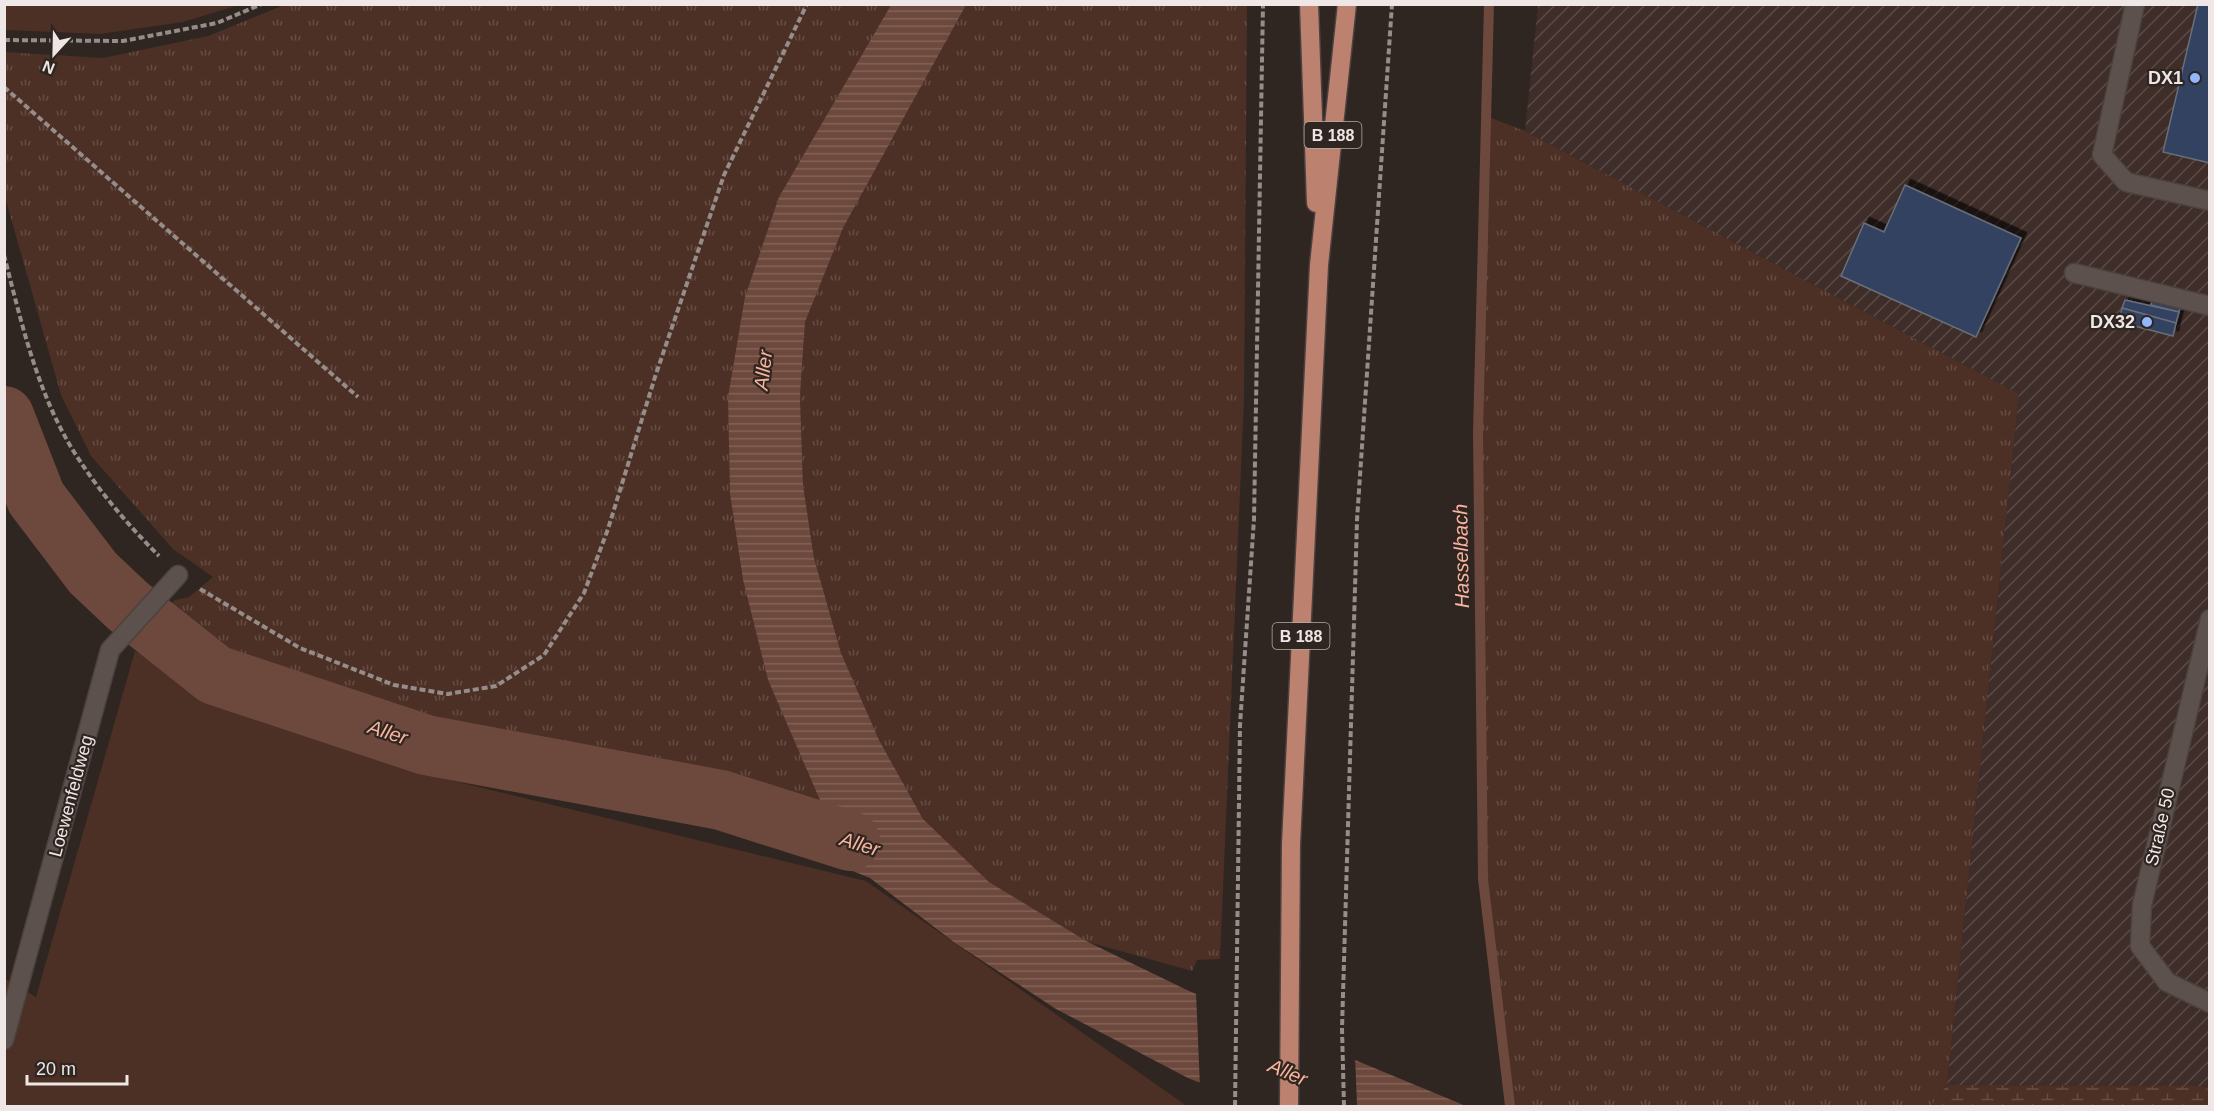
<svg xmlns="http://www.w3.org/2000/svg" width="2214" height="1111" viewBox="0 0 2214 1111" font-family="Helvetica,sans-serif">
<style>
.industrial{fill:url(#industrial-furrows)}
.grass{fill:url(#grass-tufts)}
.wetland{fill:url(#wetland-marsh)}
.park{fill:#4c2f25}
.water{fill:url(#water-rules)}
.pier{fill:#2f2521}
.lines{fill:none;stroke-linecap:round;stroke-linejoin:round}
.stream{stroke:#6d483c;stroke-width:10}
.river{stroke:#6d483c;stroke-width:60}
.building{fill:#324260;stroke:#696e78;stroke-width:1.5;filter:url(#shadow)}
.lane-casing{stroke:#4b423f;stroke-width:21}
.street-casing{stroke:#4b423f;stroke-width:21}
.primary-casing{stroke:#4b423f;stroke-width:21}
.path{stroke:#968d8a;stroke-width:4;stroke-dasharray:6 3;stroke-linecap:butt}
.lane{stroke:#5d514e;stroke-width:18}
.street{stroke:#5d514e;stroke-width:18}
.primary{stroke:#bd826f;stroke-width:18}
.poi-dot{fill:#92b7fd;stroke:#2f2521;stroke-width:2}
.labels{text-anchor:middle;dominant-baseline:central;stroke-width:4.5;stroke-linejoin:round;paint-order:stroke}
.shield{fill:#2f2521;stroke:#b5adaa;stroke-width:1.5}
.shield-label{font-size:16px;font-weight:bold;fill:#eee7e5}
.poi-label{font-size:18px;font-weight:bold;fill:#eee7e5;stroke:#2f2521;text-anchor:end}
.street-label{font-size:18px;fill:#eee7e5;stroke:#2f2521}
.water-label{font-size:20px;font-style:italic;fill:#f8b49e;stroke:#2f2521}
</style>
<defs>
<pattern id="industrial-furrows" width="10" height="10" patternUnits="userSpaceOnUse" patternTransform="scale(1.5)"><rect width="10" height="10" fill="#3e2d28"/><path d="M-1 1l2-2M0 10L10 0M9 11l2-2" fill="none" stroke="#5a4b47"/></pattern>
<pattern id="grass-tufts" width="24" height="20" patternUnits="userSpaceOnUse" patternTransform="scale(1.5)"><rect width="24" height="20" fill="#4c2f25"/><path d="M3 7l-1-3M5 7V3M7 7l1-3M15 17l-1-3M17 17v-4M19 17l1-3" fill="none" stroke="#664d44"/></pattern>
<pattern id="wetland-marsh" width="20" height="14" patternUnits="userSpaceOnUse" patternTransform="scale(1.5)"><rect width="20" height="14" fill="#4c2f25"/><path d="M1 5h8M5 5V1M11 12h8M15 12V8" fill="none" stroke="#664d44"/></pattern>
<pattern id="water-rules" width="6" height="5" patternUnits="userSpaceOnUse" patternTransform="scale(1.5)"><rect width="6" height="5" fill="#6d483c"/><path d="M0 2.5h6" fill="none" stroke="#826258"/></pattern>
<filter id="shadow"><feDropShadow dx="5.5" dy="-5.5" stdDeviation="0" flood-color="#0009"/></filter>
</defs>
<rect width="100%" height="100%" fill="#2f2521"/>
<path class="industrial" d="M 1538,5 L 2209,5 L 2209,1089 L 2201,1086 L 1947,1085 L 2019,394 L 1525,131 Z"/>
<g class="grass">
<path d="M 284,5 L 891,5 L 844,88 L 730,494 L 743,580 L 768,680 L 824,808 L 761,804 L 514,748 L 217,659 L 158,618 L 175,600 L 189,597 L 213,577 L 173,549 L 91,456 L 61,395 L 5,197 L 4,52 L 103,58 L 208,36 Z"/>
<path d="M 966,5 L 1247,5 L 1244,399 L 1220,959 L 1197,960 L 1192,971 L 1088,942 L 989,882 L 923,819 L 879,740 L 841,653 L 814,558 L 803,485 L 800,396 L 805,322 L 843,228 Z"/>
<path d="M 1486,116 L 1525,131 L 2019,394 L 1947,1085 L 1931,1106 L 1510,1106 L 1483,879 L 1478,432 Z"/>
</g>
<path class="wetland" d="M 1947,1085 L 2201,1086 L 2209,1089 L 2209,1106 L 1931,1106 Z"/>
<g class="park">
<path d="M 5,4 L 239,4 L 239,5 L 183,22 L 100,34 L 5,30 Z"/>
<path d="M 135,651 L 233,704 L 421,773 L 866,881 L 1187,1106 L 5,1106 L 5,979 L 36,997 Z"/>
</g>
<path class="water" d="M 891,5 L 966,5 L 843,228 L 805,322 L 800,396 L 803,485 L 814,558 L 841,653 L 879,740 L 923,819 L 989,882 L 1088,942 L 1189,991 L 1466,1106 L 1260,1106 L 1188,1078 L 1056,1009 L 955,943 L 870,878 L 768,837 L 775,803 L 823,807 L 768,680 L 743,580 L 730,494 L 728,397 L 745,297 L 779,197 Z"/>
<path class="pier" d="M 1196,991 L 1355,1056 L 1357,1106 L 1252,1106 L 1200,1086 Z"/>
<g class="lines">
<path class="stream" d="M 1489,4 L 1478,432 L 1483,879 L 1510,1106"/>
<path class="river" d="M 4,416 L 36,498 L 93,573 L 128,606 L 215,675 L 426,745 L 721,800 L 850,841"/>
</g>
<g class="building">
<path d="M 2198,4 L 2210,4 L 2210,163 L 2163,152 Z"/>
<path d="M 1905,185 L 2021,238 L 1976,337 L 1841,276 L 1864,223 L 1884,232 Z"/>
<path d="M 2154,296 L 2181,303 L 2179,312 L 2151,305 Z"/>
<path d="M 2125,300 L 2179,312 L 2176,323 L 2122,308 Z"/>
<path d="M 2122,308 L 2176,323 L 2173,336 L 2119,322 Z"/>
</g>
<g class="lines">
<g class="lane-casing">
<path id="lane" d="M 2074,273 L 2210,306"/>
</g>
<g class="street-casing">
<g id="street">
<path d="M 2135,4 L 2102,155 L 2126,182 L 2210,201"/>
<path d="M 2210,619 L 2142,905 L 2140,946 L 2167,982 L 2210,1003"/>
<path d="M 4,1040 L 110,650 L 178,575"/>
</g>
</g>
<g class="primary-casing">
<g id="primary">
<path d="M 1309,4 L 1316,203"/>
<path d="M 1289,1106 L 1291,844 L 1319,265 L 1347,4"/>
</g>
</g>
<g class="path">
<path d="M 4,40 L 123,41 L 217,23 L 262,4"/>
<path d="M 4,87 L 358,397"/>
<path d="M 4,255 C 22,325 39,401 80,461 C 102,495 131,528 159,556"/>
<path d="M 200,589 L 300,648 L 394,685 L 448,694 L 496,686 L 544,655 L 584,593 L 608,529 L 655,377 L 724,175 L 807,4"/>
<path d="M 1235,1106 L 1240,725 L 1254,519 L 1263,4"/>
<path d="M 1344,1106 L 1342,1029 L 1357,520 L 1392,4"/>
</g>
<use href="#lane" class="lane"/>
<use href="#street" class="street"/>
<use href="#primary" class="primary"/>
</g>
<g class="poi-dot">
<circle cx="2195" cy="78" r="6"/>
<circle cx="2147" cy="322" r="6"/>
</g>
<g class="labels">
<g class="shield">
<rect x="1304.5" y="122" width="57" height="26" rx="4.5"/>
<rect x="1272.5" y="623" width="57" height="26" rx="4.5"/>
</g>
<g class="shield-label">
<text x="1333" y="135">B 188</text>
<text x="1301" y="636">B 188</text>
</g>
<g class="poi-label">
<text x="2183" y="78">DX1</text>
<text x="2135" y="322">DX32</text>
</g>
<g class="street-label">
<text transform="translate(71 796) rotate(-75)">Loewenfeldweg</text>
<text transform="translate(2160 827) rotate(-77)">Straße 50</text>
</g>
<g class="water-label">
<text transform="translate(763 370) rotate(-83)">Aller</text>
<text transform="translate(1461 556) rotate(-91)">Hasselbach</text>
<text transform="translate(388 732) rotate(18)">Aller</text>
<text transform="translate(860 844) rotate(17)">Aller</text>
<text transform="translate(1288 1072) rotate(23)">Aller</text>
</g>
</g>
<rect width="2214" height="1111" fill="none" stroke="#eee7e5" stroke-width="12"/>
<g transform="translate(54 54) rotate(202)" stroke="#2f2521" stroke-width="4.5" paint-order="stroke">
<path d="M0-4.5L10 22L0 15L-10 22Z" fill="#eee7e5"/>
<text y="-9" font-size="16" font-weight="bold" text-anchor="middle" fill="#eee7e5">N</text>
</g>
<path d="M27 1075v9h100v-9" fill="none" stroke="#eee7e5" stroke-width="3"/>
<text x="36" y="1075" font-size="18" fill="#eee7e5" stroke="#2f2521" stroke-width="4.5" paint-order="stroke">20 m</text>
</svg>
